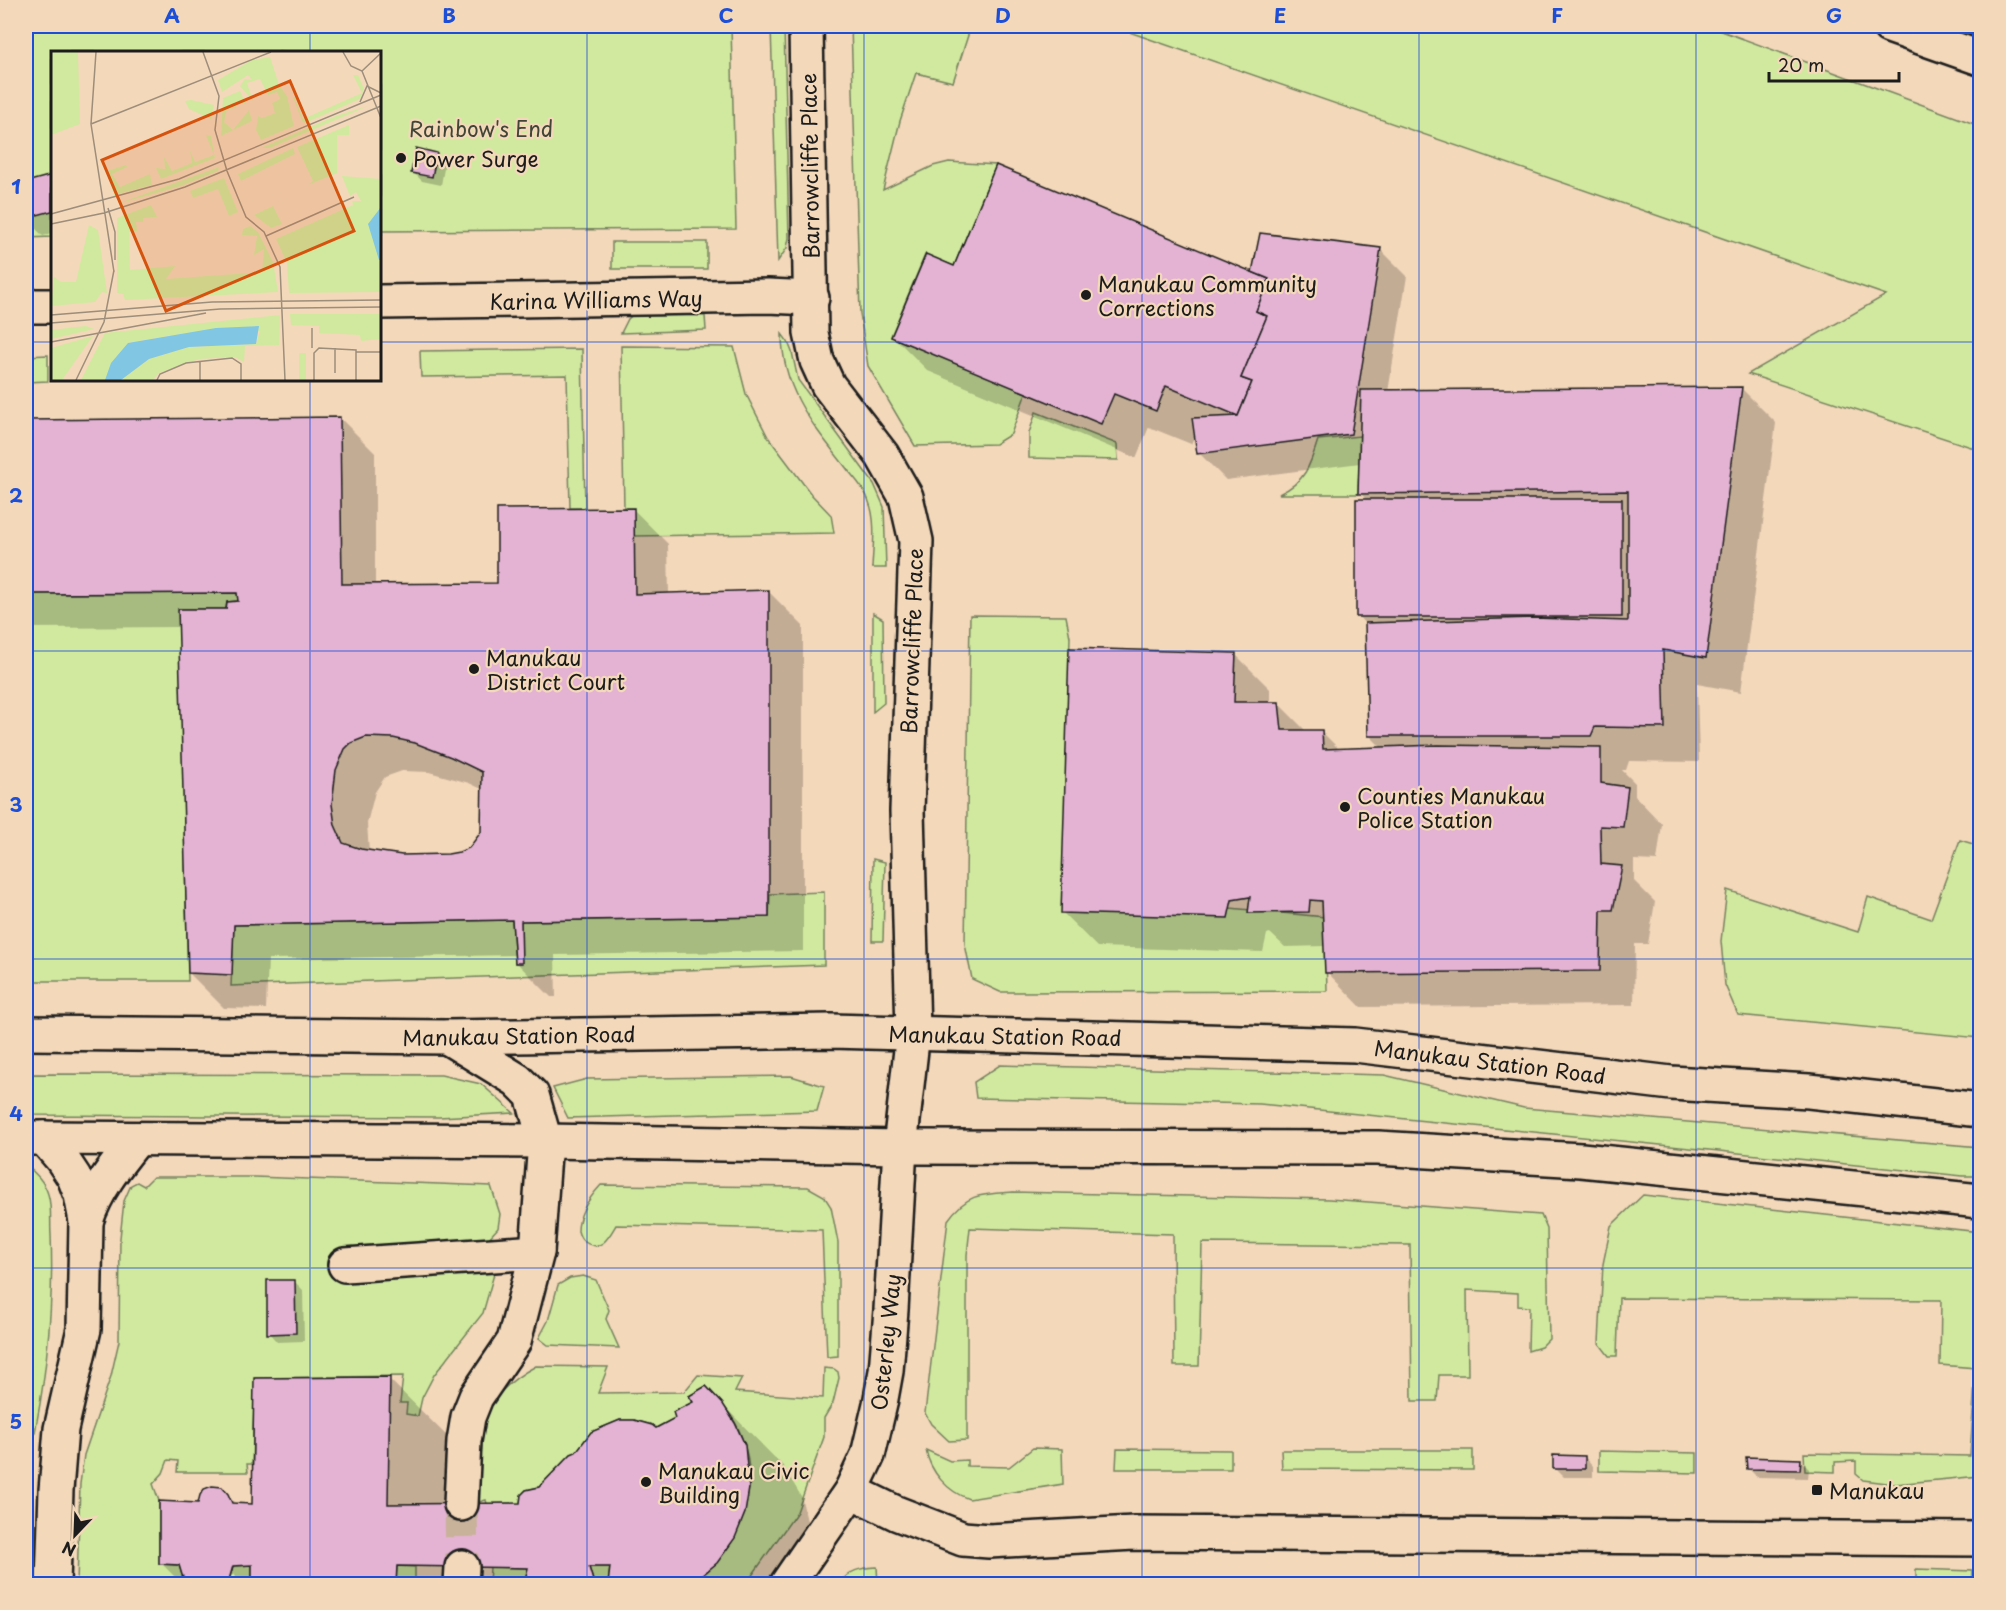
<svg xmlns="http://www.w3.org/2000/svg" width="2006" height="1610" viewBox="0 0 2006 1610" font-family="'Playpen Sans',sans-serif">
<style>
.green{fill:#d1e99f;stroke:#76825e;stroke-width:1.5}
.shadow{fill:#0003;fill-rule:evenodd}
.building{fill:#e4b3d4;stroke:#1c1c1c;stroke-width:1.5;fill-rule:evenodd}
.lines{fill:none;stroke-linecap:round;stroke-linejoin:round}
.minor-tunnel{stroke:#c8b29a;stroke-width:33;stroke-dasharray:33 16;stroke-linecap:butt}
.minor-casing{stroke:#1c1c1c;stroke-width:38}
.major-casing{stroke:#1c1c1c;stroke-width:38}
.highway-casing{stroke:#1c1c1c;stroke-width:38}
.minor{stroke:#f3d8ba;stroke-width:33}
.major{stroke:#f3d8ba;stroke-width:33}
.highway{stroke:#f3d8ba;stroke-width:33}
.grid{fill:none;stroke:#1d4ed8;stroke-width:1.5;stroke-opacity:0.55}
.poi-dot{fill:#1c1c1c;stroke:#f3d8ba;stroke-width:2}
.labels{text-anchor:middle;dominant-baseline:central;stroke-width:4.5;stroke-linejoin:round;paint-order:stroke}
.park-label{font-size:21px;fill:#404536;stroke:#f3d8ba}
.poi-label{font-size:21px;fill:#1c1c1c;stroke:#f3d8ba;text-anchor:start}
.street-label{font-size:21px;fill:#1c1c1c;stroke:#f3d8ba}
.inset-river{fill:none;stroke:#81c6e2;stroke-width:3}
.inset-road{fill:none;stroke:#9d8d7b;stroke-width:1.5}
.view{fill:#d4530e;fill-opacity:0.15;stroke:#d4530e;stroke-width:3}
.inset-edge{fill:none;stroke:#1c1c1c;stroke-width:3}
.neatline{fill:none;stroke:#1d4ed8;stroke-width:2}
.grid-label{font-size:20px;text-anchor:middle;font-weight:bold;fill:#1d4ed8}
</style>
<rect width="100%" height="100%" fill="#f3d8ba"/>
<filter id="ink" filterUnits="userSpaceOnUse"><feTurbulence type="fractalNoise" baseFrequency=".0167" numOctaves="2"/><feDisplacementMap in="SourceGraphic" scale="12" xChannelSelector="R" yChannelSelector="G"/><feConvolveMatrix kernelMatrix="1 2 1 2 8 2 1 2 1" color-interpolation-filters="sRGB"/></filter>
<g filter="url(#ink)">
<g class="green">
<path d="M 26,26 L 731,26 L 736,229 L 380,231 L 380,52 L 52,52 L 52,237 L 26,238 Z"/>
<path d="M 771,26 L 784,26 L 789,238 L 787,248 L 778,261 Z"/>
<path d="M 851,26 L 971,26 L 953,82 L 916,73 L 900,121 L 883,190 L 933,166 L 949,162 L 996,165 L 954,266 L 925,255 L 891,336 L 1026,393 L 1011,434 L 995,444 L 915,446 L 868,366 L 860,313 Z"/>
<path d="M 1112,26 L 1708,26 L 1980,126 L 1980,450 L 1748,374 L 1886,295 Z"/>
<rect x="612" y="242" width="95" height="27"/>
<path d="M 635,313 L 705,316 L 706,330 L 621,333 L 628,319 Z"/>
<path d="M 782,334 L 788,342 L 792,352 L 798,380 L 874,484 L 884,507 L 886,568 L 872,568 C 873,546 877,520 868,499 C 864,487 851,475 844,465 C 812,424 782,389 782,334 Z"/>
<path d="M 621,346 L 734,347 L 746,394 L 768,437 L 811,494 L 831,515 L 834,533 L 634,536 L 624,508 Z"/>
<path d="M 582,349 L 585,508 L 570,508 L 567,375 L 421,377 L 420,351 Z"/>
<path d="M 48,355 L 48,381 L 26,382 L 26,356 Z"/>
<path d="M 1036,412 L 1117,444 L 1118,460 L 1029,458 L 1029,433 Z"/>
<path d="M 1360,436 L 1358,494 L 1279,494 C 1305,482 1310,466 1318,440 Z"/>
<path d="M 237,593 L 238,601 L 227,602 L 226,609 L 179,609 L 188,981 L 26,981 L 26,594 Z"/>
<path d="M 873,613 L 883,619 L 884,703 L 873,712 Z"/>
<path d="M 970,615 L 1066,616 L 1070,637 L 1062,902 L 1230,908 L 1325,917 L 1327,991 L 1000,992 L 972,979 L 965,944 Z"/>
<path d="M 1960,840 L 1980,846 L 1980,1038 L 1738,1015 L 1725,985 L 1721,941 L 1727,890 L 1858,932 L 1868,897 L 1931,919 Z"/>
<path d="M 873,859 L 885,862 L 883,941 L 872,941 Z"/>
<path d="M 824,892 L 824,965 L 231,986 L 234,925 L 512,920 L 515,963 L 521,963 L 521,921 L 769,917 L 770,894 Z"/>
<path d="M 1000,1065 L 1384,1075 L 1524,1108 L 1980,1147 L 1980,1176 L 1963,1176 L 1260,1104 L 976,1098 L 974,1082 Z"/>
<path d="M 26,1074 L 441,1075 L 481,1084 L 514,1113 L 439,1117 L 26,1115 Z"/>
<path d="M 791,1076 L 824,1086 L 817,1111 L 568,1118 L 553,1088 L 587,1079 Z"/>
<path d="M 26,1165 C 36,1174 44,1181 48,1194 C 52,1206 50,1222 51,1235 C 54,1308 46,1381 31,1452 L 26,1452 L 30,1218 L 26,1217 Z"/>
<path d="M 153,1177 L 255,1177 L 491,1186 L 500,1214 L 498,1228 L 488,1239 L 496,1267 L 483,1313 L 434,1375 L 422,1398 L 418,1416 L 406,1414 L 407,1403 L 400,1403 L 403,1376 L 255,1378 L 252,1464 L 247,1464 L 248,1472 L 177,1472 L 178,1461 L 168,1460 L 163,1473 L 153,1484 L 159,1501 L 159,1564 L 179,1565 L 182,1575 L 189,1584 L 77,1584 L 80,1484 L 84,1455 L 111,1376 L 119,1341 L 120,1238 L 124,1201 L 131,1185 L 137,1182 L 144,1186 Z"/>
<path d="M 601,1185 L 808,1187 L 824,1196 L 831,1207 L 838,1242 L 838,1356 L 827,1357 L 822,1230 L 616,1225 C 609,1237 601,1253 585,1242 C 581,1240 579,1235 578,1231 C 578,1213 589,1198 601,1185 Z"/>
<path d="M 1013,1192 L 1329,1199 L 1541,1215 L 1547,1229 L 1549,1339 L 1541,1347 L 1528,1351 L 1529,1307 L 1518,1306 L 1518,1293 L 1467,1290 L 1468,1375 L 1439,1375 L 1437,1401 L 1412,1401 L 1410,1245 L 1202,1243 L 1199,1366 L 1174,1366 L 1173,1234 L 970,1228 L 967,1255 L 967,1440 L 949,1441 L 931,1424 L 925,1413 L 948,1220 C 967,1193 982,1194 1013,1192 Z"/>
<path d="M 1643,1195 L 1980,1232 L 1980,1476 L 1895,1484 L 1863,1480 L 1856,1474 L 1856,1461 L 1835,1462 L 1835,1472 L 1805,1471 L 1804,1453 L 1970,1456 L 1976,1368 L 1940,1365 L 1941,1300 L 1619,1298 L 1617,1356 L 1609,1356 L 1599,1343 L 1603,1264 L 1611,1226 Z"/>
<path d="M 583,1276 L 596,1280 L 609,1310 L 606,1319 L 619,1348 L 548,1345 L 539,1338 L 548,1321 L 558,1285 L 570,1278 Z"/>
<path d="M 536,1366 L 608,1367 L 598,1393 L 684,1392 L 698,1375 L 742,1378 L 735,1392 L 823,1398 L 824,1368 L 834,1369 L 838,1372 L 839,1378 L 833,1403 L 824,1418 L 824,1437 L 797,1512 L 746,1584 L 691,1584 C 739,1552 763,1491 741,1435 C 734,1416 720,1401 706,1386 L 689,1396 L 693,1402 L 674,1412 L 675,1418 L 656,1428 L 652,1425 L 634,1420 L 620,1420 L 591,1432 L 576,1452 L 539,1487 L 526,1490 L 521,1495 L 520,1503 L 487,1504 L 486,1500 L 479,1502 C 477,1439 474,1399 536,1366 Z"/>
<path d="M 1033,1448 L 1062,1449 L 1063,1484 L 969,1499 C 948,1492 930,1472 926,1450 L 950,1461 L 967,1460 L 967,1466 L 1009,1467 Z"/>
<path d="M 1117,1449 L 1231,1450 L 1231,1469 L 1116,1469 Z"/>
<path d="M 1281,1450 L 1473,1450 L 1473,1470 L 1282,1469 Z"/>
<path d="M 1599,1451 L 1697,1453 L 1697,1473 L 1599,1471 Z"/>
<path d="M 252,1565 L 252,1584 L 224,1584 L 229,1580 L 233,1566 Z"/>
<path d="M 397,1566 L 415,1567 L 415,1584 L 396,1584 Z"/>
<path d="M 490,1567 L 528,1568 L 524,1584 L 489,1584 Z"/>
<path d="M 589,1567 L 610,1567 L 608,1584 L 594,1584 Z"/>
<path d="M 877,1567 L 878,1584 L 839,1584 C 849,1570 860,1568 877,1567 Z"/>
<path d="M 1916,1569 L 1973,1571 L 1972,1584 L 1916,1584 Z"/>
</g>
<g class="shadow">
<path d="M 436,154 L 445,163 L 441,185 L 422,181 L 413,172 Z"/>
<path d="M 52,177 L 52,233 L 43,236 L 26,219 L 26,184 Z"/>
<path d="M 1380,249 L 1407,276 L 1388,392 L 1742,389 L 1776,423 L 1741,692 L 1697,684 L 1699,762 L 1629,761 L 1626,770 L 1622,770 L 1635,783 L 1635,796 L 1662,824 L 1657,861 L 1634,860 L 1634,881 L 1655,902 L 1648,944 L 1635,944 L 1634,1005 L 1361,1007 L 1327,972 L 1326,946 L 1285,947 L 1270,933 L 1267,934 L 1263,952 L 1097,947 L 1062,912 L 1235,654 L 1270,689 L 1270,703 L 1278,703 L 1307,732 L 1322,732 L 1340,750 L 1382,748 L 1370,736 L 1367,626 L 1358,616 L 1367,500 L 1360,493 L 1360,463 L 1226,480 L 1199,453 L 1196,433 L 1191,444 L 1149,427 L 1136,458 L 928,371 L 893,336 L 955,268 L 1254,274 Z"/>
<path d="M 340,418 L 375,453 L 375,585 L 499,584 L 633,509 L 668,544 L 669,595 L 769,592 L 803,626 L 803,951 L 555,955 L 556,997 L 551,997 L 516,962 L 516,955 L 268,959 L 266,1009 L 224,1008 L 189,973 L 180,627 L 26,628 L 26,422 ZM 402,771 L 429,772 L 469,783 L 484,790 L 483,832 L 470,849 L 460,854 L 420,857 L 369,852 L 367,823 L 375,792 L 385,777 Z"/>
<path d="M 294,1281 L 303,1290 L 304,1341 L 277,1342 L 269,1333 Z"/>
<path d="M 389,1379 L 450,1439 L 449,1505 L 522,1504 L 540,1489 L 677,1418 L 695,1402 L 706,1388 L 783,1466 L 801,1496 L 807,1521 L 809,1550 L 801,1584 L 226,1584 L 236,1577 L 234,1574 L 222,1584 L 182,1584 L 161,1563 L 199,1505 L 221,1489 L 237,1505 L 253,1506 Z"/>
<path d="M 1585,1457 L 1593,1466 L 1593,1477 L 1564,1477 L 1555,1468 Z"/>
<path d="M 1800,1460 L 1809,1469 L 1808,1478 L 1757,1477 L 1748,1468 Z"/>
</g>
<g class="building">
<path d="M 416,148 L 437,153 L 432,177 L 411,173 Z"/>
<path d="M 996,165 L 1269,279 L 1256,311 L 1267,316 L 1241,378 L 1252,382 L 1238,416 L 1166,386 L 1156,411 L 1114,394 L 1101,424 L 891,337 L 926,254 L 954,266 Z"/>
<path d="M 52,175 L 52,211 L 26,218 L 26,182 Z"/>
<path d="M 1260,233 L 1381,248 L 1351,434 L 1197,454 L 1192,418 L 1238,416 L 1252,382 L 1241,378 L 1267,316 L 1256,311 L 1269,279 L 1252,272 Z"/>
<path d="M 1742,387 L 1706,658 L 1663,650 L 1665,728 L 1595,727 L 1591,736 L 1368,736 L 1365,623 L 1534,618 L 1628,621 L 1628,491 L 1358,494 L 1361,390 Z"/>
<path d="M 340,417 L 342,584 L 497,583 L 497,509 L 634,508 L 635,594 L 769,590 L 769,917 L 521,921 L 522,963 L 515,963 L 512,920 L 234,925 L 232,975 L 188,973 L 178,609 L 226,609 L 227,602 L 238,601 L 237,593 L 26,594 L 26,420 ZM 366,737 L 393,738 L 415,743 L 451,757 L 482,772 L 481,832 L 469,848 L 459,852 L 448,854 L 402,855 L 361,849 L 343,843 L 335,825 L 332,804 L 336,770 L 345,749 L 351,743 Z"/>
<rect x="1356" y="499" width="266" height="118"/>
<path d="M 1069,648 L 1236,653 L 1234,702 L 1279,702 L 1282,730 L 1322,730 L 1323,749 L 1438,745 L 1601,747 L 1601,783 L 1628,787 L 1623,827 L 1600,826 L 1601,864 L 1622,866 L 1613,910 L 1601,910 L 1600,971 L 1325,973 L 1322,901 L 1310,900 L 1309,912 L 1248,913 L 1250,897 L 1232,900 L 1228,918 L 1061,913 Z"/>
<path d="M 267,1280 L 295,1280 L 296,1333 L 267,1334 Z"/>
<path d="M 390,1377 L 388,1504 L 520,1503 L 521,1495 L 526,1490 L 539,1487 L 571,1454 L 576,1452 L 591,1432 L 620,1420 L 634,1420 L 652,1425 L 656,1428 L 675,1418 L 673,1412 L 693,1402 L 689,1396 L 706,1386 L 723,1404 L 735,1423 L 745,1445 L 749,1488 L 745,1513 L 735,1538 L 717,1563 L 691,1584 L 608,1584 L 610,1567 L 589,1567 L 594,1584 L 524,1584 L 528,1568 L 397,1566 L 396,1584 L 252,1584 L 252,1565 L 233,1566 L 229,1580 L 224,1584 L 189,1584 L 182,1575 L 179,1565 L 159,1564 L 159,1501 L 198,1503 L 200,1495 L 204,1489 L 212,1486 L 222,1487 L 228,1494 L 232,1503 L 252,1504 L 254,1378 Z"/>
<path d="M 1553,1455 L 1585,1456 L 1585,1469 L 1553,1469 Z"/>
<path d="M 1746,1457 L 1801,1459 L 1800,1470 L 1747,1469 Z"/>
</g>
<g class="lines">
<path class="minor-tunnel" d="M 461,1504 L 462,1567"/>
<g class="minor-casing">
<g id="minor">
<path d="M 380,302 L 768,296 L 812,298"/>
<path d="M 26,306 L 52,306"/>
<path d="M 44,1138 L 62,1159 L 74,1177 L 81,1195 L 86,1221 L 84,1329 L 61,1429 L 56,1490 L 53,1584"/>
<path d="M 86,1221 C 97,1188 116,1165 137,1139"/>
<path d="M 345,1265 L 537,1252"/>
<path d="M 851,1491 L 896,1513 L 963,1539 L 989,1541 L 1134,1533 L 1980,1539"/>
<path d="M 461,1504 L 464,1441 L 468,1417 L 476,1397 L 514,1341 L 537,1252 L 545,1141"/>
<path d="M 461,1584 L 462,1567"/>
<path d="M 787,1584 L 851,1491 L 868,1455 L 880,1404 L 886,1371 L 891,1310 L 900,1147 L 913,1032 L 907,811 L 916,541 L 906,497 L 882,455 L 828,385 L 817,361 L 811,333 L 806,26"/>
</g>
</g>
<g class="major-casing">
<g id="major">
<path d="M 26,1033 L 447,1037 L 831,1031 L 1355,1045 L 1671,1083 L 1809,1091 L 1980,1110"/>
<path d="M 447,1037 L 517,1080 L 532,1095 L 545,1141"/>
<path d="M 26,1138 L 545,1141 L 900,1147 L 1378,1148 L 1581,1160 L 1980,1201"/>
</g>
</g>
<g class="highway-casing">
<path id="highway" d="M 1889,26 L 1980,58"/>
</g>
<use href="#minor" class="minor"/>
<use href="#major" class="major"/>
<use href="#highway" class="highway"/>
</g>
</g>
<path class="grid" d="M 310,26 L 310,52M 587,26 L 587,1584M 864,26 L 864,1584M 1142,26 L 1142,1584M 1419,26 L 1419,1584M 1696,26 L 1696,1584M 26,342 L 52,342M 380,342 L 1980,342M 310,380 L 310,1584M 26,651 L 1980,651M 26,959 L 1980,959M 26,1268 L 1980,1268"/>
<g class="poi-dot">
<circle cx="401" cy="158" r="6"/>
<circle cx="1086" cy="295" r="6"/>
<circle cx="474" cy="669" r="6"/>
<circle cx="1345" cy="807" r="6"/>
<circle cx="646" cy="1482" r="6"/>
<rect x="1811" y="1484" width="12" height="12" rx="3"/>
</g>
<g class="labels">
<g class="park-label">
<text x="481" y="128">Rainbow's End</text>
</g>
<g class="poi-label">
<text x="413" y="158">Power Surge</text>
<text x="1098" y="283">Manukau Community<tspan x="1098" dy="24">Corrections</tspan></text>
<text x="486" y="657">Manukau<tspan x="486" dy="24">District Court</tspan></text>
<text x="1357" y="795">Counties Manukau<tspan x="1357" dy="24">Police Station</tspan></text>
<text x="658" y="1470">Manukau Civic<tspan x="658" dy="24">Building</tspan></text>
<text x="1829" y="1490">Manukau</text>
</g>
<g class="street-label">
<text transform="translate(809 166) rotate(-91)">Barrowcliffe Place</text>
<text transform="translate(596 299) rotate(-1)">Karina Williams Way</text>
<text transform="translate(911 641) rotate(-88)">Barrowcliffe Place</text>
<text transform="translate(519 1035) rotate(-1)">Manukau Station Road</text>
<text transform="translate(1005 1035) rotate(1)">Manukau Station Road</text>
<text transform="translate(1490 1061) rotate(7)">Manukau Station Road</text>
<text transform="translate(885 1342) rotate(-84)">Osterley Way</text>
</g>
</g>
<g transform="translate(51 51)">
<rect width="330" height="330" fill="#f3d8ba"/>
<path d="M 0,1 L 27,1 L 29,73 L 0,84 ZM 219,6 L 228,34 L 236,45 L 243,75 L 210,89 L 205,79 L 207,65 L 211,67 L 224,62 L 221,52 L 229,48 L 226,41 L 217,44 L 209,28 L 196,32 L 202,50 L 189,35 L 194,28 L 201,29 L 197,24 L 171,41 L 167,29 L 201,9 ZM 302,24 L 307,24 L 313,38 L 309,48 L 254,72 L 251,70 L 242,46 L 247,46 L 244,48 L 252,68 L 311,42 ZM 189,40 L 195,53 L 186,50 L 185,57 L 176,58 L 173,71 L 182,79 L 198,59 L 201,70 L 170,85 L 172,47 ZM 140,49 L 163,54 L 160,68 L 138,58 L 134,50 ZM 317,55 L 219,97 L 210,97 L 285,65 ZM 298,74 L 298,84 L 286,84 L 286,122 L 257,134 L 262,130 L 246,96 ZM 155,84 L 160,85 L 164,107 L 110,128 L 105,117 L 114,118 L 113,106 L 121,120 L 141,112 L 139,99 L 144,111 L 163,104 ZM 242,97 L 244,103 L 190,130 L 187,123 ZM 75,114 L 76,116 L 61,123 L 69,136 L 99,123 L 98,117 L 101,134 L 63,144 L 56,120 ZM 168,116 L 167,120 L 130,135 L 66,153 ZM 291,125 L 330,128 L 330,241 L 238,242 L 236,212 L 225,188 L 302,154 L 301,150 L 310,150 L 305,141 L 299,145 ZM 173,127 L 187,161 L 178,165 L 167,138 L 142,147 L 139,140 ZM 100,154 L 106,166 L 92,167 L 92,171 L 85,171 L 86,180 L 78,181 L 79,219 L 124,215 L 115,228 L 211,221 L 213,198 L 203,204 L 206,185 L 191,184 L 192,178 L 199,175 L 207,181 L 222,211 L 227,241 L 74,249 L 72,243 L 66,242 L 66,167 ZM 222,155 L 231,173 L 220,177 L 203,164 ZM 38,174 L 47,179 L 56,242 L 51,241 L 44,251 L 0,255 L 3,226 L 10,231 L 25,231 ZM 239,263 L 330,263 L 330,288 L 310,290 L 309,284 L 268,282 L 268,275 L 240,274 ZM 229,264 L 228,294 L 194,295 L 193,311 L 184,306 L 148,308 L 108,322 L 102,329 L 70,329 L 98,308 L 138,296 L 205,293 L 209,280 L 123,284 L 77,292 L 54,329 L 30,329 L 54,282 ZM 35,275 L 43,278 L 0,288 L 0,279 ZM 42,285 L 11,329 L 0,329 L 0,297 ZM 248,302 L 255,302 L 255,329 L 248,329 Z" fill="#d1e99f"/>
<path d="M 330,156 L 330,209 L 328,209 L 317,173 ZM 208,275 L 205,293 L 138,296 L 98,308 L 70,329 L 54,329 L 60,312 L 77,292 L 165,277 Z" fill="#81c6e2"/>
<path class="inset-river" d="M 330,158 L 327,167 L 330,185"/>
<path class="inset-road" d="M 45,1 L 40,73 L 63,221M 152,1 L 168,45 L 164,79 L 176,120 L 195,166 L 213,181 L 229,216 L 234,329M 292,1 L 300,15 L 311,20 L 330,67M 311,20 L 330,2M 309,51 L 316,35 L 330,42M 40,73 L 220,1M 57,157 L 64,181 L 64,209M 0,163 L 128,128 L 330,44M 0,173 L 53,162 L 134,136 L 330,55M 215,185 L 303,146M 0,264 L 161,251 L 330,249M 0,272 L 169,258 L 330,256M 261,277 L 261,297M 0,291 L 155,262M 284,297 L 284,322M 305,301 L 330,301M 25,329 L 53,271 L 63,219M 106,329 L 109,323 L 135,312 L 181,307 L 190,313 L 190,329M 149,329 L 149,310M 263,329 L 263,302 L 268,297 L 305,299 L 305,329"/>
<path class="view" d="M 239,30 L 303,180 L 115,260 L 51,109 Z"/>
<rect width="330" height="330" class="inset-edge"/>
</g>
<rect width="2006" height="1610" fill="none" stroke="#f3d8ba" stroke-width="66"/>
<g transform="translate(75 1535) rotate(203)" stroke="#f3d8ba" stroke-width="4.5" paint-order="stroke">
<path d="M0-4.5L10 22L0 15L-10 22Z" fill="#1c1c1c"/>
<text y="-9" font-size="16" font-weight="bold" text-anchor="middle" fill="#1c1c1c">N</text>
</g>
<path d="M1769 72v9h130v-9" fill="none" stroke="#1c1c1c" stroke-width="3"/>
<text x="1778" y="72" font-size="18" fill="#1c1c1c" stroke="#f3d8ba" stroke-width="4.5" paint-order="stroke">20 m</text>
<rect x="33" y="33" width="1940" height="1544" class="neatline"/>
<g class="grid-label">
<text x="172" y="23">A</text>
<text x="449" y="23">B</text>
<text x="726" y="23">C</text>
<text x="1003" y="23">D</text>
<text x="1280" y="23">E</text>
<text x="1557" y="23">F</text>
<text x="1834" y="23">G</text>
<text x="16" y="194">1</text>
<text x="16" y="503">2</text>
<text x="16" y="812">3</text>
<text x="16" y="1121">4</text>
<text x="16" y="1429">5</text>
</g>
</svg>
